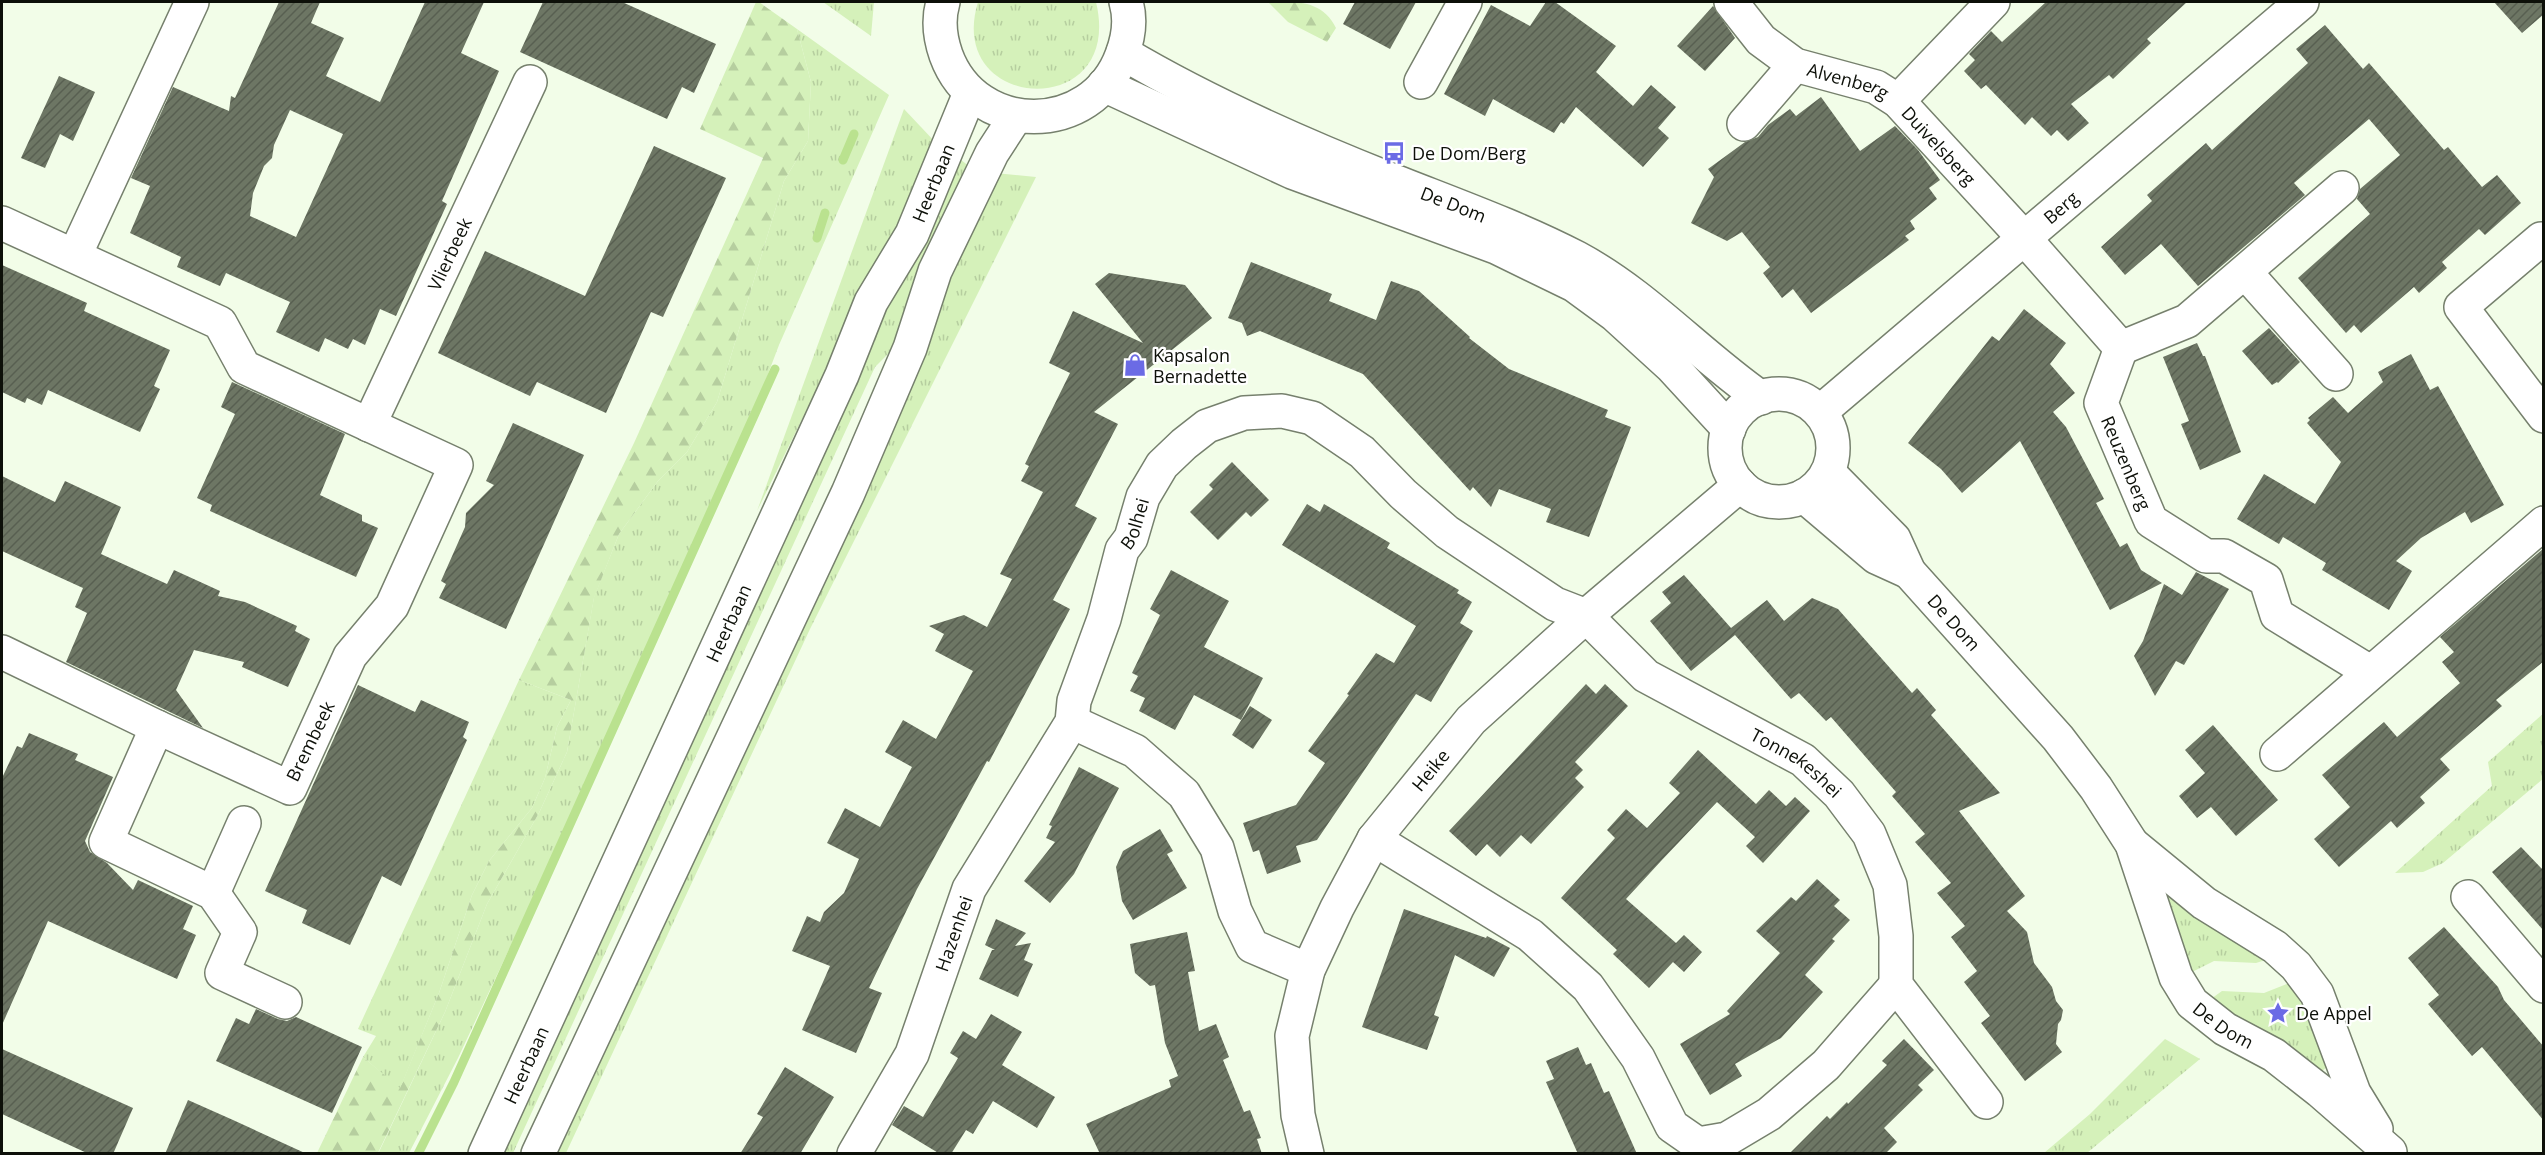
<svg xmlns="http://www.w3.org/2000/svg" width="2545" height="1155" viewBox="0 0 2545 1155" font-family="'Open Sans',sans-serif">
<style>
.grass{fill:url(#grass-tufts)}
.forest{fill:url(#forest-firs)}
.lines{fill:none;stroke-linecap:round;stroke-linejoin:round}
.stream{stroke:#bae28f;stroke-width:9}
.building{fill:url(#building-hatch);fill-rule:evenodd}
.minor-casing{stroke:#76806d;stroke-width:36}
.major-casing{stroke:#76806d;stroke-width:36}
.minor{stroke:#fff;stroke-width:33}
.major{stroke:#fff;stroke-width:33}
.labels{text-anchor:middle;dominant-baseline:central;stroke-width:4.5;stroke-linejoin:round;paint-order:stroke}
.street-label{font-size:18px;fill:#0d1009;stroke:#fff}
.poi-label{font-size:18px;fill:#0d1009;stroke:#fff;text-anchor:start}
</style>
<defs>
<pattern id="grass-tufts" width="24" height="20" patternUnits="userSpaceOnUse" patternTransform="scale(1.5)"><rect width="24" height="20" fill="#d5f1ba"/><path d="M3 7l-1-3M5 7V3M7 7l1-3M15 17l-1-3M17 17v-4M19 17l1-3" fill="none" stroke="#b6ce9f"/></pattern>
<pattern id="forest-firs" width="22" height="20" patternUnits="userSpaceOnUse" patternTransform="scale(1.5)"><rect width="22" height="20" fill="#d5f1ba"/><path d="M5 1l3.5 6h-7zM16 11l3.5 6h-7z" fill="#b6ce9f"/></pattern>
<pattern id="building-hatch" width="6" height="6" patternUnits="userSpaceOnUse" patternTransform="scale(1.5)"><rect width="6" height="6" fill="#6d7664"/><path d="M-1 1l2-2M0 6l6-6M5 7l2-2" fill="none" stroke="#585f51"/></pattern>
</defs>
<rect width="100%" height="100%" fill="#f2fde8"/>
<g class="grass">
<path d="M 823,2 L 874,2 L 871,36 Z"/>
<path d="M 978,2 L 1096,2 C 1125,122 944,113 978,2 Z"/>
<path d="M 797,29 L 889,95 L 779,345 L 720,500 L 458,1058 L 409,1153 L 378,1154 L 445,1012 L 487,904 L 539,813 L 567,752 L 594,597 L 619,534 L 658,481 L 687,452 L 717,402 L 784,181 L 808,141 L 811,82 Z"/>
<path d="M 904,109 L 937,144 L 757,511 Z"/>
<path d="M 957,157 L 969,166 L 899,343 L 875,367 L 513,1153 L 499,1154 L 878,306 Z"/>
<path d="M 995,173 L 1036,177 L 810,629 L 566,1153 L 555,1154 Z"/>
<path d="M 519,680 L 571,700 L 557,727 L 545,778 L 532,808 L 489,861 L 472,895 L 439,993 L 400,1089 L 363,1057 L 376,1036 L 358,1029 Z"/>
<path d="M 2543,714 L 2543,779 L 2443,863 L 2423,872 L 2395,873 L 2492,786 L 2488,762 Z"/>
<path d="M 2157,887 L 2272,958 L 2256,963 L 2214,961 L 2192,972 Z"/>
<path d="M 2292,982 L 2307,1000 L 2328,1066 L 2322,1071 L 2279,1039 L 2235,1023 L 2208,1001 L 2222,991 L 2264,993 Z"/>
<path d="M 2165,1039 L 2200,1059 L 2087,1153 L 2044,1153 L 2090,1114 Z"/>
</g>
<g class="forest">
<path d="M 756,2 L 759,2 L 797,29 L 811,82 L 808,141 L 784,181 L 717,402 L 687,452 L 658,481 L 619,534 L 594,598 L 567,752 L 539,813 L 487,904 L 445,1012 L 378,1153 L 317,1153 L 363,1057 L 400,1088 L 439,993 L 472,895 L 489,861 L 532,808 L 545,778 L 557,727 L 571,700 L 519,680 L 634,443 L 763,158 L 700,129 Z"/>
<path d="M 1268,2 C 1296,1 1323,0 1336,28 L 1327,42 L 1288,22 Z"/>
</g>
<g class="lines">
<g class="stream">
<path d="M 843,160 L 854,134"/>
<path d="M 817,238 L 825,213"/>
<path d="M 418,1154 L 454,1082 L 775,369"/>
</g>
</g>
<g class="building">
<path d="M 279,2 L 320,2 L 311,23 L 344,38 L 326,76 L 380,102 L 425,2 L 484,2 L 461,53 L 499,71 L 442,201 L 447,204 L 396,316 L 380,309 L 365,345 L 353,339 L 348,349 L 325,338 L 319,352 L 276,332 L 290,302 L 226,273 L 220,286 L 177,267 L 181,257 L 130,233 L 150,186 L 131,178 L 173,87 L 229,111 L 231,96 L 235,98 ZM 290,110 L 343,134 L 296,237 L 250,216 L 253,193 L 264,166 L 272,158 L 274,145 Z"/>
<path d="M 543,2 L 622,2 L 716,44 L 694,93 L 682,87 L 667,119 L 520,52 Z"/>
<path d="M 1355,2 L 1416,2 L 1390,49 L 1343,24 Z"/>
<path d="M 1546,2 L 1555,2 L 1616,46 L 1596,72 L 1633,106 L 1651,85 L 1676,107 L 1658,128 L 1669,138 L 1643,167 L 1576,107 L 1564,124 L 1561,122 L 1554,133 L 1493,99 L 1485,116 L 1444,94 L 1491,5 L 1530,26 Z"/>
<path d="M 2046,2 L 2187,2 L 2147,39 L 2151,43 L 2113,79 L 2109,75 L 2071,104 L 2089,123 L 2068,141 L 2057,130 L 2051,136 L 2032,117 L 2025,125 L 1986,85 L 1981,89 L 1964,71 L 1975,60 L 1969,54 L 1991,31 L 2002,42 Z"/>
<path d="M 2494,2 L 2544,2 L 2544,14 L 2522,33 Z"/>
<path d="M 1713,6 L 1735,38 L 1705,71 L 1677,46 Z"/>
<path d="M 2325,25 L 2363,69 L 2369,63 L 2444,150 L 2448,147 L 2482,187 L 2497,175 L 2521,203 L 2485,235 L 2479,229 L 2442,262 L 2447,268 L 2419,293 L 2414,287 L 2361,333 L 2354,325 L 2346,333 L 2298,278 L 2370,214 L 2357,199 L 2360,189 L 2400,155 L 2369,119 L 2294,183 L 2305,195 L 2198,286 L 2161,244 L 2125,275 L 2101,247 L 2152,201 L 2147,195 L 2206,143 L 2212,150 L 2308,63 L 2296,49 Z"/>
<path d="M 59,76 L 95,92 L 73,141 L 60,134 L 45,168 L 21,158 Z"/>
<path d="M 1821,97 L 1860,151 L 1895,126 L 1918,150 L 1940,180 L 1929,188 L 1937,199 L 1910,221 L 1915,229 L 1905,236 L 1909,240 L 1811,313 L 1793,289 L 1782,298 L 1763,273 L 1770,267 L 1742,232 L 1727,241 L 1691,223 L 1714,177 L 1708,169 L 1745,142 L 1758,137 L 1768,125 L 1790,109 L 1796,116 Z"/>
<path d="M 654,146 L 726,178 L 663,317 L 651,312 L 606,413 L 537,382 L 530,396 L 438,353 L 485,251 L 585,296 Z"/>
<path d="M 1251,262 L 1332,294 L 1329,301 L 1376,320 L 1391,281 L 1419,291 L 1470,337 L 1469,338 L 1509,369 L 1608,410 L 1605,417 L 1631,427 L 1589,537 L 1546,522 L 1551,509 L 1499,489 L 1491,507 L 1473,487 L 1470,491 L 1363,374 L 1260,331 L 1247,336 L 1242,323 L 1228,318 Z"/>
<path d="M 2,265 L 87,303 L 84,311 L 170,350 L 154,386 L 160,389 L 140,432 L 48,390 L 42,405 L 27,398 L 25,403 L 2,392 Z"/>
<path d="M 1109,273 L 1185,285 L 1212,318 L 1094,412 L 1118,424 L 1075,506 L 1097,518 L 1053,600 L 1070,609 L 989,762 L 987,761 L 917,889 L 869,988 L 882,993 L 856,1053 L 802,1030 L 830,966 L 792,951 L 807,916 L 820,922 L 824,912 L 844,893 L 859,859 L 827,843 L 845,808 L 880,827 L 912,767 L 885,752 L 903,720 L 936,739 L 973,671 L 935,651 L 944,634 L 929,626 L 964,615 L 987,627 L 1012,579 L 1000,574 L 1043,492 L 1021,481 L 1029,466 L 1025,464 L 1070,373 L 1049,363 L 1073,311 L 1143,343 L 1095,284 Z"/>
<path d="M 2024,309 L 2066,343 L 2050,364 L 2075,393 L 2053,412 L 2066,427 L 2104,499 L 2096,503 L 2120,547 L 2127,543 L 2141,570 L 2162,583 L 2110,610 L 2020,441 L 1962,493 L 1941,469 L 1908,443 L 1992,336 L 1999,341 Z"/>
<path d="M 2269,328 L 2300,362 L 2278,383 L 2277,382 L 2272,385 L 2242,351 Z"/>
<path d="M 2197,343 L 2203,356 L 2205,356 L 2241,452 L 2200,470 L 2181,424 L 2189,421 L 2163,357 Z"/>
<path d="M 2411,354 L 2430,390 L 2438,386 L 2504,505 L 2471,523 L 2465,512 L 2421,538 L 2396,561 L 2412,571 L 2389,610 L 2322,570 L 2326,563 L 2283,537 L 2279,544 L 2237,519 L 2264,474 L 2315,504 L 2341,462 L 2307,423 L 2310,420 L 2308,418 L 2333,397 L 2348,413 L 2383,382 L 2378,372 Z"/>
<path d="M 232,382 L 345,434 L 320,495 L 362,515 L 362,521 L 378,528 L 356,577 L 210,511 L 212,505 L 197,498 L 235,414 L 221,407 Z"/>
<path d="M 513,423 L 584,455 L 506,629 L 439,598 L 446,584 L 441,581 L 465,527 L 466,513 L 494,485 L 486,481 Z"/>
<path d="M 1232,462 L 1269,500 L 1251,517 L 1246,512 L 1218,540 L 1190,512 L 1213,489 L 1209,485 Z"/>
<path d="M 2,476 L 55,502 L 65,481 L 121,507 L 101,554 L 167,584 L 174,570 L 220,591 L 218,596 L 245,602 L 297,626 L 295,631 L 310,639 L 288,687 L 242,667 L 244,662 L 194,650 L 176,690 L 203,728 L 66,662 L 87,613 L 75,607 L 83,588 L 2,551 Z"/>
<path d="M 1307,504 L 1320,512 L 1324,504 L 1390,543 L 1387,548 L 1459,590 L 1457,593 L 1472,602 L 1460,623 L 1473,631 L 1431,702 L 1416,694 L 1317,840 L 1296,846 L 1301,862 L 1267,874 L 1259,850 L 1253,852 L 1243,823 L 1296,805 L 1325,763 L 1308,751 L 1349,695 L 1347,694 L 1376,653 L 1394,663 L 1416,626 L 1282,545 Z"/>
<path d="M 2544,548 L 2544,661 L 2496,700 L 2502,706 L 2440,759 L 2450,770 L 2420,797 L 2425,803 L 2397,828 L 2391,821 L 2339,867 L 2314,839 L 2350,807 L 2322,775 L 2384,722 L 2397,737 L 2460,683 L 2442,662 L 2454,652 L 2440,637 Z"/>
<path d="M 1171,570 L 1229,601 L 1204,647 L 1263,678 L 1241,720 L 1194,695 L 1175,730 L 1139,711 L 1145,698 L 1130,691 L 1138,676 L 1132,673 L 1160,615 L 1150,609 Z"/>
<path d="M 2196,572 L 2229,589 L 2184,665 L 2176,661 L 2155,696 L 2134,656 L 2143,641 L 2164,584 L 2182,595 Z"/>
<path d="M 1684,575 L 1731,628 L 1767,600 L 1784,621 L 1812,598 L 1838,609 L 1912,693 L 1917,688 L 1936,710 L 1931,715 L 2000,793 L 1959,811 L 2025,896 L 2007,911 L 2027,932 L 2034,963 L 2052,987 L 2056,1001 L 2063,1010 L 2061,1020 L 2058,1024 L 2056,1044 L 2062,1052 L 2025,1081 L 1981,1023 L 1990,1016 L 1964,982 L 1977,971 L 1951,937 L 1965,926 L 1937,893 L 1951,883 L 1915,842 L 1925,834 L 1892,796 L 1896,792 L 1831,717 L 1826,721 L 1799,693 L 1791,699 L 1735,635 L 1691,671 L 1650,621 L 1671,603 L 1662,592 Z"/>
<path d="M 1586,684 L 1596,694 L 1605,684 L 1628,706 L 1575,762 L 1583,770 L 1575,778 L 1584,787 L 1531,844 L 1521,835 L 1500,857 L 1487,844 L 1476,856 L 1449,831 Z"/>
<path d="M 358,685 L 415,712 L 421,700 L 469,722 L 463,737 L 467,740 L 401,886 L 382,876 L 350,945 L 302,923 L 307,910 L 265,891 Z"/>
<path d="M 1250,706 L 1272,720 L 1253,749 L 1232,735 Z"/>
<path d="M 2213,725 L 2278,800 L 2236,836 L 2211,807 L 2197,818 L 2179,796 L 2205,773 L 2185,750 Z"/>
<path d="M 29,733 L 78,754 L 75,760 L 113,777 L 85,841 L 90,852 L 107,863 L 133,890 L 138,880 L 193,906 L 183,929 L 196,935 L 177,979 L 48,921 L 2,1025 L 2,778 L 17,746 L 22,748 Z"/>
<path d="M 1698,750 L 1756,804 L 1769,790 L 1786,806 L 1795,797 L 1810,811 L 1763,863 L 1746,846 L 1755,837 L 1717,802 L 1661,861 L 1626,899 L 1676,943 L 1684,935 L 1702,952 L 1684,972 L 1673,962 L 1649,988 L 1613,954 L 1617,950 L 1561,898 L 1615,838 L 1607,830 L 1626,809 L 1647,828 L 1680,793 L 1669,783 Z"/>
<path d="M 1079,767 L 1119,788 L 1074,874 L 1050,903 L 1024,881 L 1055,842 L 1046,838 L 1052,826 L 1049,825 Z"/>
<path d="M 1160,829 L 1173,851 L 1167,854 L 1187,888 L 1133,920 L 1122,901 L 1116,867 L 1123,851 Z"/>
<path d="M 2521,847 L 2544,871 L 2544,931 L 2492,872 Z"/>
<path d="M 1817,879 L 1840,900 L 1834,906 L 1850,920 L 1832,939 L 1835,941 L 1805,975 L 1823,992 L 1781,1038 L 1735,1064 L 1742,1076 L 1710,1095 L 1680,1044 L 1730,1014 L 1727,1011 L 1780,953 L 1756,931 L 1791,897 L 1796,901 Z"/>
<path d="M 1404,909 L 1486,938 L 1487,936 L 1510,948 L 1494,977 L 1455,955 L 1434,1015 L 1439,1017 L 1427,1050 L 1362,1027 Z"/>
<path d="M 996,919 L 1026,933 L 1015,946 L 1031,943 L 1024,960 L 1033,964 L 1018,997 L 979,979 L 992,950 L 995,950 L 985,945 Z"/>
<path d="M 2444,927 L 2498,987 L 2504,1000 L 2544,1047 L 2544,1121 L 2482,1047 L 2472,1056 L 2428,1004 L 2439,995 L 2408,958 Z"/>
<path d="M 1187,932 L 1195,971 L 1188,972 L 1199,1031 L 1216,1024 L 1229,1057 L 1223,1060 L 1244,1112 L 1250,1110 L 1261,1138 L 1257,1139 L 1262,1154 L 1100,1154 L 1086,1124 L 1171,1087 L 1169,1080 L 1178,1076 L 1165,1043 L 1155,985 L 1150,986 L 1135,973 L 1130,944 Z"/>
<path d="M 256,1009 L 278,1019 L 287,1021 L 296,1017 L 362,1047 L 332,1113 L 216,1061 L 236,1018 L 249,1024 Z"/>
<path d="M 991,1014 L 1022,1032 L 1002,1065 L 1055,1097 L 1037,1128 L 993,1101 L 973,1134 L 966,1130 L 951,1154 L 940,1154 L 892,1125 L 904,1106 L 923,1117 L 958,1058 L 950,1053 L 963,1031 L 976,1039 Z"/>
<path d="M 1904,1039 L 1934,1070 L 1918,1085 L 1923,1090 L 1884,1128 L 1897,1142 L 1885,1154 L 1789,1154 L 1827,1116 L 1830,1119 L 1847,1102 L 1848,1104 L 1887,1065 L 1882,1061 Z"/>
<path d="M 1578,1047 L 1586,1065 L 1591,1063 L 1604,1093 L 1609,1091 L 1637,1154 L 1578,1154 L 1546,1082 L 1554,1079 L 1546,1061 Z"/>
<path d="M 2,1049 L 133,1108 L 113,1154 L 89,1154 L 2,1114 Z"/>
<path d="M 785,1067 L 834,1097 L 800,1154 L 740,1154 L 763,1117 L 757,1114 Z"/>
<path d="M 188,1100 L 233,1120 L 307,1154 L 165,1154 Z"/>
</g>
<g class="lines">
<g class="minor-casing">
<g id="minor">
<path id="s1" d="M 1731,2 L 1761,40 L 1795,65 L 1876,87 L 1898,101 L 2024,238 L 2121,348 L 2101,403 L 2151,521 L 2206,556 L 2224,556 L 2266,580 L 2277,615 L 2370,672"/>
<path id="s2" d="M 1123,53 C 1207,103 1298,143 1389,179 C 1452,204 1517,227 1577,258 C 1646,295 1698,354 1761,398"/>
<path d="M 1421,82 L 1465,2"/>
<path d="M 1104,85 L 1292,172 L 1496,247 L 1574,285 L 1615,315 L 1672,367 L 1729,429"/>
<path d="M 1898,101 L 1993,2"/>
<path d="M 1744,124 L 1795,65"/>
<path d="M 2,223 L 220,323 L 244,367 L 456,465 L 392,606 L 350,656 L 290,788 L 157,727 L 2,652"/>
<path d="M 2544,239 L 2541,239 L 2461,307 L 2544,416"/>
<path d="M 75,255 L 192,2"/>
<path d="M 2245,272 L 2336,374"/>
<path d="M 2121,348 L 2187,321 L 2342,188"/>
<circle cx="1779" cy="448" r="54"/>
<path id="s3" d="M 1820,412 L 2302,2"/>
<path id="s4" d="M 369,425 L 530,82"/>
<path id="s5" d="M 1828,472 L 1894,539 L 1909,572 L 2058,738 L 2096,788 L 2132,844 L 2176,977 L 2192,1003 L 2225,1029 L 2274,1055 L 2320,1091 L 2390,1152"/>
<path d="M 1804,496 L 1876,557 L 1909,572"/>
<path d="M 1072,722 L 1135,751 L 1184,794 L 1217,848 L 1235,911 L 1252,946 L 1308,970"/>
<path d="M 157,727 L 106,842 L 213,893 L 240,932 L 222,973 L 285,1002"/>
<path d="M 2277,754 L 2544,523"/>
<path d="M 1374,839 L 1530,935 L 1588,987 L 1638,1058 L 1672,1126 L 1698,1144 L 1727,1139 L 1769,1114 L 1826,1065 L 1896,985"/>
<path d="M 2132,844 L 2204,903 L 2275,947 L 2296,966 L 2317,994 L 2354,1093 L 2376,1129"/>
<path d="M 213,893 L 244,823"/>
<path d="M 2468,897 L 2544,986"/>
<path id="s6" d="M 854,1154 L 912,1054 L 969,889 L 1072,722 L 1074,701 L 1104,619 L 1122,550 L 1131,538 L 1143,497 L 1162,465 L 1184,444 L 1207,426 L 1244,413 L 1282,411 L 1312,418 L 1362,452 L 1403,494 L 1447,532 L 1555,604 L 1586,616 L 1646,676 L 1803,760 L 1839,794 L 1869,834 L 1890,885 L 1896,936 L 1896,985 L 1986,1102"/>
<path id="s7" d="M 1307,1154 L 1298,1115 L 1292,1036 L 1308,970 L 1337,908 L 1374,839 L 1471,720 L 1586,616 L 1740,485"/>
</g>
</g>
<g class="major-casing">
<g id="major">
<path d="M 943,2 C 938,19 940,38 946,55 C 976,137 1092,137 1122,55 C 1128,39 1131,19 1126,2"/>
<path id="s8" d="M 485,1154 L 842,375 L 871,302 L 912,234 L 970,93"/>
<path d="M 538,1154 L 848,493 L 910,348 L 935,271 L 992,153 L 1016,116"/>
</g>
</g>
<use href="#minor" class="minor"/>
<use href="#major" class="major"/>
</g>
<defs>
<g id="bus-bare" transform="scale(1.8)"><path d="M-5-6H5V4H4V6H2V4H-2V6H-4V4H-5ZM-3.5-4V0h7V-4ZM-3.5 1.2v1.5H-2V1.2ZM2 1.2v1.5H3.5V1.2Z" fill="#6b6be5" stroke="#fff" stroke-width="2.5" paint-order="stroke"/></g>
<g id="shop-bare" transform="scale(1.8)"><path d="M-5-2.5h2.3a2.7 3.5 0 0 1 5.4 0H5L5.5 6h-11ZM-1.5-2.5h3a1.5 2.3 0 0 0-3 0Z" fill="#6b6be5" stroke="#fff" stroke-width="2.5" paint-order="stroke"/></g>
<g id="sight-bare" transform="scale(1.8)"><path d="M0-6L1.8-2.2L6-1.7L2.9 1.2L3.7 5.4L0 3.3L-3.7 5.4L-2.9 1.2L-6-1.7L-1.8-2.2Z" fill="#6b6be5" stroke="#fff" stroke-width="2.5" paint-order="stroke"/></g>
</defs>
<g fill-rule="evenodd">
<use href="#bus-bare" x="1394" y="153"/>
<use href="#shop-bare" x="1135" y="365"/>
<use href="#sight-bare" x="2278" y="1013"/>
</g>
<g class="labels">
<g class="street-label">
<text stroke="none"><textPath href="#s1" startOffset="146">Alvenberg</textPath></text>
<text stroke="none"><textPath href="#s1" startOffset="261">Duivelsberg</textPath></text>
<text stroke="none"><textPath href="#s8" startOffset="1070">Heerbaan</textPath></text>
<text stroke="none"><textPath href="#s2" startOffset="364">De Dom</textPath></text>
<text stroke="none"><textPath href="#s3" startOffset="316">Berg</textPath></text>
<text stroke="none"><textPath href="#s4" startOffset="189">Vlierbeek</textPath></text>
<text stroke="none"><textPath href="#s1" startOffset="657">Reuzenberg</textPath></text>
<text stroke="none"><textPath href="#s6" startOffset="696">Bolhei</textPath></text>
<text stroke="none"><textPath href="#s5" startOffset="198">De Dom</textPath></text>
<text stroke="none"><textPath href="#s8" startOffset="584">Heerbaan</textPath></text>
<text transform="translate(310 741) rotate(-64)">Brembeek</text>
<text stroke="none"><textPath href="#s6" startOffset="1528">Tonnekeshei</textPath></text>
<text stroke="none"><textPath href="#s7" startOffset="423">Heike</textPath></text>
<text stroke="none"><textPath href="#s6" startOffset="243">Hazenhei</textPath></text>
<text stroke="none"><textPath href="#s5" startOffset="692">De Dom</textPath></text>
<text stroke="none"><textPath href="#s8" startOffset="98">Heerbaan</textPath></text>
</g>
<g class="poi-label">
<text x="1412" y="153">De Dom/Berg</text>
<text x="1153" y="355">Kapsalon<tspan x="1153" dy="21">Bernadette</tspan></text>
<text x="2296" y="1013">De Appel</text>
</g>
</g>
<rect width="2545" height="1155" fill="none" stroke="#0d1009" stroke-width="6"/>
</svg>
